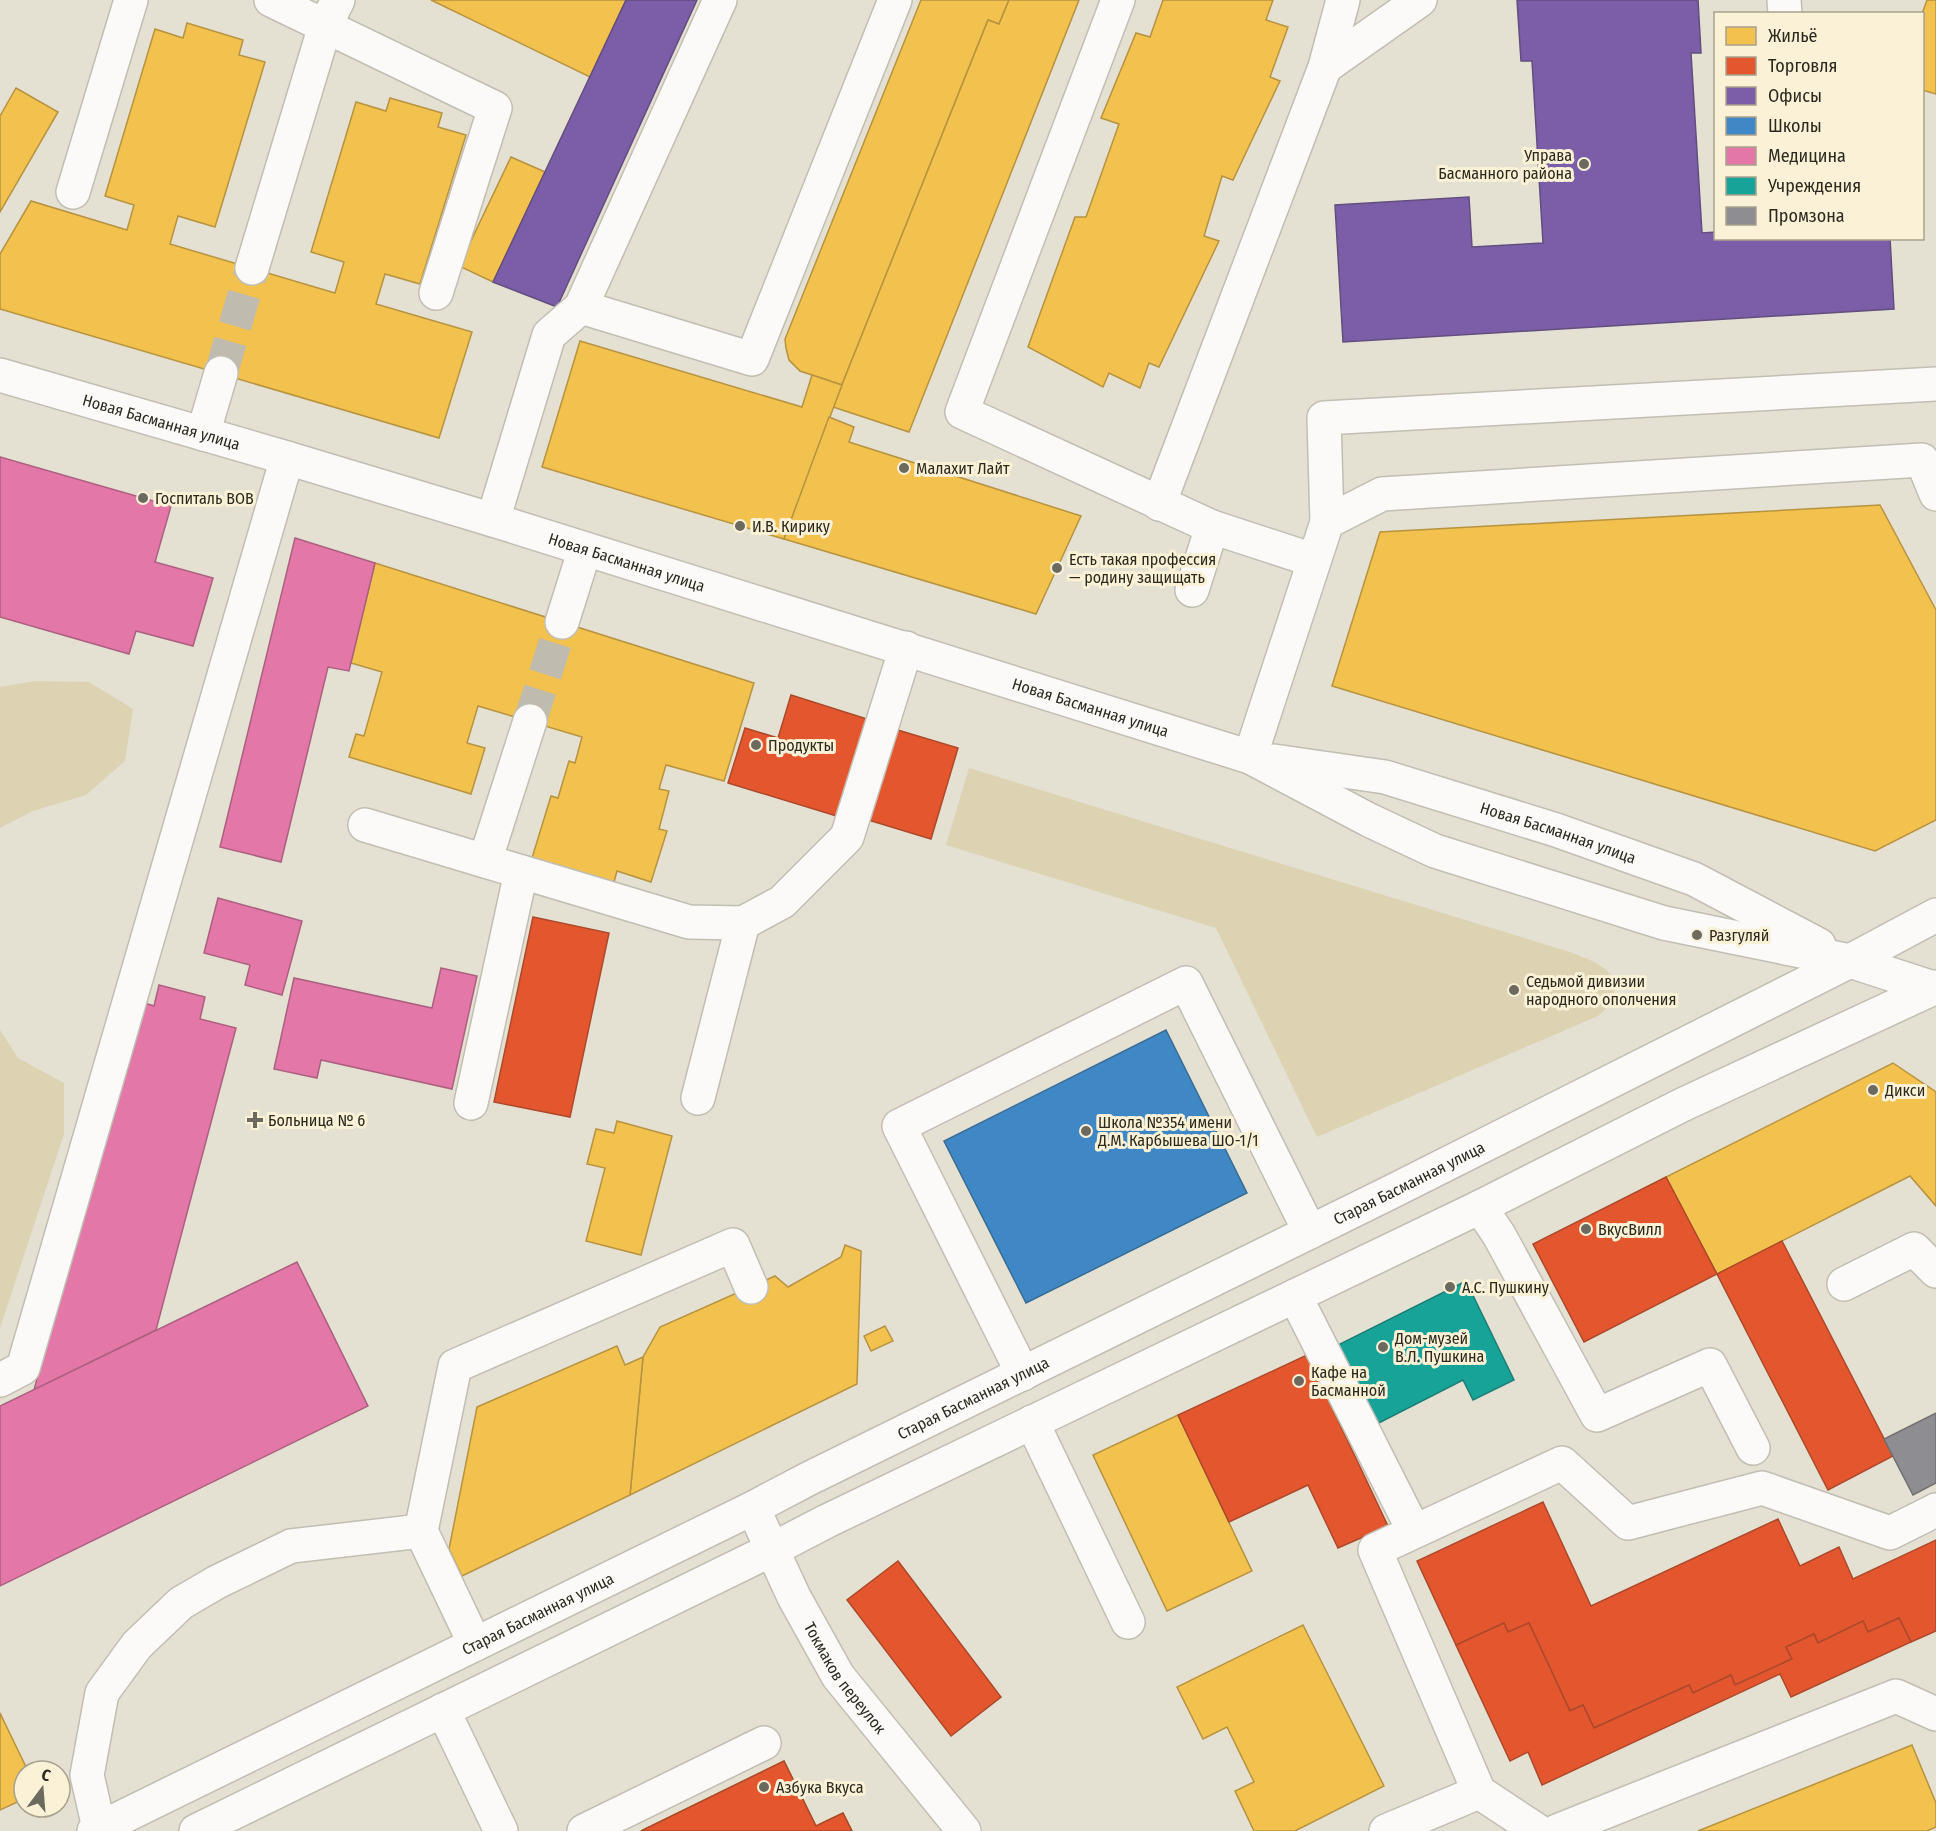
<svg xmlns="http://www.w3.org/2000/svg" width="1936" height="1831" viewBox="0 0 1936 1831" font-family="'Fira Sans Condensed',sans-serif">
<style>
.green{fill:#ddd3b3}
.homes{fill:#f2c14e;stroke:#b79340;stroke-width:1.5}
.shops{fill:#e4572e;stroke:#ad492a;stroke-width:1.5}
.offices{fill:#7b5ea7;stroke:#634e7e;stroke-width:1.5}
.schools{fill:#3f88c5;stroke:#396c93;stroke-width:1.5}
.health{fill:#e377a8;stroke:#ac607f;stroke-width:1.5}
.public{fill:#17a398;stroke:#1d7e74;stroke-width:1.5}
.industry{fill:#8d8d92;stroke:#706f70;stroke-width:1.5}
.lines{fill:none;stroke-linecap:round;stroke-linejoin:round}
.minor-tunnel{stroke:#bfbbae;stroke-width:33;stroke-dasharray:33 16;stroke-linecap:butt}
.minor-casing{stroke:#c1beb3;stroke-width:36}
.major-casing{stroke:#c1beb3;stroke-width:36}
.minor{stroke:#fbfaf8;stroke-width:33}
.major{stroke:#fbfaf8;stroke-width:33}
.poi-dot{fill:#6c695e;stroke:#faf1d7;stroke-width:2}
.labels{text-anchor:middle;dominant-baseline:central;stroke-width:6;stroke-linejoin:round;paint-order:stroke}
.poi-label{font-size:16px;fill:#2c291f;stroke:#faf1d7;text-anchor:start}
.street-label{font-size:16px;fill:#2c291f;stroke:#faf1d7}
</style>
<rect width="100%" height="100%" fill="#e4e0d2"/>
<g class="green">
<path d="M 36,681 L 89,682 L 133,709 L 125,761 L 86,795 L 33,811 L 0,828 L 0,687 Z"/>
<path d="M 969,768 L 1570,952 C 1588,959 1620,969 1614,993 C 1611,1005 1607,1008 1598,1016 L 1317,1137 L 1216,928 L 946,845 Z"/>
<path d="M 0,1030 L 18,1058 L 64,1083 L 64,1134 L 0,1328 Z"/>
</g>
<g class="homes">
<path d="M 431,0 L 626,0 L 590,77 Z"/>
<path d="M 921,0 L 1009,0 L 999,24 L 988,20 L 842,385 L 800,371 L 789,360 L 786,348 L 785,339 Z"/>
<path d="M 1009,0 L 1079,0 L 909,432 L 833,407 L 988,20 L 999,24 Z"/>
<path d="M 1163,0 L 1273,0 L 1266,20 L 1288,27 L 1270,77 L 1280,81 L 1233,180 L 1222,176 L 1204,236 L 1219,241 L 1159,367 L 1149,363 L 1140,388 L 1109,373 L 1103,387 L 1028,347 L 1075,217 L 1086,217 L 1119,124 L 1101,118 L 1136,33 L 1150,37 Z"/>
<path d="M 1927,0 L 1936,0 L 1936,94 L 1922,90 L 1922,14 Z"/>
<path d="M 187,23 L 243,40 L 239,55 L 265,62 L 215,227 L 178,216 L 170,244 L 335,293 L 344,262 L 311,252 L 356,102 L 386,111 L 390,98 L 442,113 L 438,127 L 466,135 L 420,284 L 385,274 L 376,304 L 472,332 L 439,438 L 0,309 L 0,254 L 31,201 L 127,230 L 134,205 L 105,196 L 155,29 L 183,38 Z"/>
<path d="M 16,88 L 58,112 L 0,212 L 0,116 Z"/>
<path d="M 511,157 L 545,172 L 493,282 L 459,266 Z"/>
<path d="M 580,341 L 802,407 L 812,375 L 842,385 L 784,539 L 542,467 Z"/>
<path d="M 829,417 L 854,427 L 849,442 L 1081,516 L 1036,614 L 784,539 Z"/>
<path d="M 1880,505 L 1936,610 L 1936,820 L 1875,851 L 1332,686 L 1380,532 Z"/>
<path d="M 375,563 L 754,683 L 724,781 L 666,765 L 659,789 L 669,791 L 659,829 L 667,831 L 651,882 L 617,871 L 614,882 L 532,858 L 551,796 L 558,798 L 569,761 L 575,763 L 582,737 L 478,706 L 467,743 L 485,748 L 471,794 L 349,757 L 356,734 L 364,736 L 382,672 L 351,663 Z"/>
<path d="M 1893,1063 L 1936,1092 L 1936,1206 L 1910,1176 L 1717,1274 L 1666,1177 Z"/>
<path d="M 617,1121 L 672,1136 L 641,1255 L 586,1241 L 605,1168 L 587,1164 L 596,1129 L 614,1133 Z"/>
<path d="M 845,1245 L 861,1251 L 857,1384 L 630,1495 L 643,1357 L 660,1327 L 775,1276 L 788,1287 L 841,1257 Z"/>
<path d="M 885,1326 L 893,1341 L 871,1351 L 864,1336 Z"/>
<path d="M 617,1346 L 625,1365 L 643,1357 L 630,1495 L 462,1576 L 449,1549 L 477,1407 Z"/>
<path d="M 1178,1415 L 1252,1571 L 1167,1611 L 1093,1455 Z"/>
<path d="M 1303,1625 L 1384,1786 L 1295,1831 L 1254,1831 L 1235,1791 L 1254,1782 L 1227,1727 L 1203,1739 L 1177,1687 Z"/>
<path d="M 0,1713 L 28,1771 L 24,1771 L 24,1799 L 0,1810 Z"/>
<path d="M 1912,1745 L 1936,1803 L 1936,1827 L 1927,1831 L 1698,1831 Z"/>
<path d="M 784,1761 L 816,1826 L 843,1813 L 852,1831 L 641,1831 Z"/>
</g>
<g class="shops">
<path d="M 791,695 L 870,720 L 840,817 L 728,783 L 745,728 L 778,738 Z"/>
<path d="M 891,728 L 958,748 L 931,839 L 865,819 Z"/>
<path d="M 533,917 L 609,933 L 570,1117 L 494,1102 Z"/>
<path d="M 1666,1177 L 1717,1274 L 1584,1342 L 1533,1244 Z"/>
<path d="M 1782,1241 L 1893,1456 L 1828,1490 L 1717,1274 Z"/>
<path d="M 1307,1355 L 1388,1526 L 1338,1548 L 1308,1485 L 1229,1522 L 1178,1415 Z"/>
<path d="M 1543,1502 L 1591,1606 L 1778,1519 L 1800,1566 L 1839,1547 L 1853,1579 L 1936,1540 L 1936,1631 L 1911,1642 L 1899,1618 L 1868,1632 L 1863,1621 L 1818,1643 L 1814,1634 L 1786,1647 L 1792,1659 L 1735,1685 L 1731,1675 L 1693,1693 L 1689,1685 L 1594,1728 L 1583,1705 L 1570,1711 L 1529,1623 L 1508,1632 L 1504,1623 L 1456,1645 L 1417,1561 Z"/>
<path d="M 898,1561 L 1001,1697 L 951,1736 L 847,1600 Z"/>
<path d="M 1899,1618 L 1911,1642 L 1791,1697 L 1780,1674 L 1542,1785 L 1528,1752 L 1510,1761 L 1456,1645 L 1504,1623 L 1508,1632 L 1529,1623 L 1570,1711 L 1583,1705 L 1594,1728 L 1689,1685 L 1693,1693 L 1731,1675 L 1735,1685 L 1792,1659 L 1786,1647 L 1814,1634 L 1818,1643 L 1863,1621 L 1868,1632 Z"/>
<path d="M 784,1761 L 816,1826 L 843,1813 L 852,1831 L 641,1831 Z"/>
</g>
<g class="offices">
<path d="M 626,0 L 697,0 L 557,307 L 493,282 Z"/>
<path d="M 1517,0 L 1698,0 L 1701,53 L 1691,53 L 1702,233 L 1716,232 L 1716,238 L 1890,238 L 1894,309 L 1343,342 L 1335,205 L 1469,197 L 1472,247 L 1543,243 L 1532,61 L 1521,61 Z"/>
</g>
<path class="schools" d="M 1166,1030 L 1247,1193 L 1026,1303 L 944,1141 Z"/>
<g class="health">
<path d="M 0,457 L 171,506 L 155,562 L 213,578 L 193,646 L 136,631 L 129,654 L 0,617 Z"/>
<path d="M 295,538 L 375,563 L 349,671 L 328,667 L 281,862 L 220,847 Z"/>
<path d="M 218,898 L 302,921 L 282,995 L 245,985 L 250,965 L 204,953 Z"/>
<path d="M 441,968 L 477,976 L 452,1089 L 321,1060 L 317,1078 L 274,1069 L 294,978 L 432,1008 Z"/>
<path d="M 159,985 L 205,997 L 200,1019 L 236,1028 L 156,1330 L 34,1390 L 138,1001 L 154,1006 Z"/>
<path d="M 297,1262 L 368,1406 L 0,1586 L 0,1406 Z"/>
</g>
<path class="public" d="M 1466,1281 L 1514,1380 L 1473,1400 L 1463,1380 L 1371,1427 L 1332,1348 Z"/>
<path class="industry" d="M 1936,1413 L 1936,1483 L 1913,1495 L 1884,1439 Z"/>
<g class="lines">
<g class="minor-tunnel">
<path d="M 221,373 L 252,268"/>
<path d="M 530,721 L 562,622"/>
</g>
<g class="minor-casing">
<g id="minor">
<path d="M 271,0 L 495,108 L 436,293"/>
<path d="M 1118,0 L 962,412 L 1212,527 L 1313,560"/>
<path d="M 1784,0 L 1785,14"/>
<path d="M 1325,67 L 1420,0"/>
<path d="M 73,192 L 131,0"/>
<path d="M 252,268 L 325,26 L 338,0"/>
<path d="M 581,307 L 752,359 L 895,0"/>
<path d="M 203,434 L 221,373"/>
<path d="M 1159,504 L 1325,67 L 1343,0"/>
<path d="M 493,520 L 549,335 L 581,307 L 720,0"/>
<path d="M 1327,522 L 1324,418 L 1936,384"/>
<path d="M 1192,590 L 1212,527"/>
<path d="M 562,622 L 585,549"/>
<path d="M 1250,757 L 1327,522 L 1382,494 L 1922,460 L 1936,494"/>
<path d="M 365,825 L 485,861 L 530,721"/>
<path d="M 485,861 L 689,922 L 743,923 L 782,902 L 847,837 L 906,648"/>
<path d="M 698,1098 L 743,923"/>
<path d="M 471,1103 L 521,872"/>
<path d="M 1480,1207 L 1499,1235 L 1597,1415 L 1710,1365 L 1753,1448"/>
<path d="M 1844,1284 L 1914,1249 L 1936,1271"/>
<path d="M 1295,1296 L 1414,1531"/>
<path d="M 1023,1374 L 899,1126 L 1186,983 L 1310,1232"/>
<path d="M 0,1380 L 23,1368 L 287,458"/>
<path d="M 1032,1422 L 1128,1622"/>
<path id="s1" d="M 753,1508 L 794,1597 L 838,1676 L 964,1831"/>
<path d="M 421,1531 L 455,1366 L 733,1245 L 751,1287"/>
<path d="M 443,1710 L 501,1831"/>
<path d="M 99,1828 L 87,1775 L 102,1693 L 137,1645 L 181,1603 L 217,1582 L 291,1546 L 421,1531 L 475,1644"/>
<path d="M 584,1831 L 764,1743"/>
<path d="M 1386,1831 L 1479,1792"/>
<path d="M 1538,1831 L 1479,1792 L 1375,1550 L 1562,1463 L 1628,1523 L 1762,1488 L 1890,1533 L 1936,1510"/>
<path d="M 1557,1831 L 1896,1696 L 1936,1714"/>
</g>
</g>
<g class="major-casing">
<g id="major">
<path id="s2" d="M 0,375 L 287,458 L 493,520 L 1250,757 L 1369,820 L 1435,851 L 1664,923 L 1850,961 L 1933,988"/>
<path id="s3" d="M 1274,761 L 1385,777 L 1556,830 L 1694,879 L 1819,945"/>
<path id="s4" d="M 94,1831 L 753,1508 L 808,1479 L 1389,1193 L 1850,961 L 1936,915"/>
<path d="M 196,1831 L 773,1549 L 827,1521 L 1480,1207 L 1682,1105 L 1936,987"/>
</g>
</g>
<use href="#minor" class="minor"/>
<use href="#major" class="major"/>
</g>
<g class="poi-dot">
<circle cx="1584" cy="164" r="6"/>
<circle cx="904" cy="468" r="6"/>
<circle cx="143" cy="498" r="6"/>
<circle cx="740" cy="526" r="6"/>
<circle cx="1057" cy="568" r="6"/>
<circle cx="756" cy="745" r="6"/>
<circle cx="1697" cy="935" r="6"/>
<circle cx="1514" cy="990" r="6"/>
<circle cx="1873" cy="1090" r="6"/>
<path d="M252 1111h6v6h6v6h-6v6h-6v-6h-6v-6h6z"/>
<circle cx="1086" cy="1131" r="6"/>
<circle cx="1586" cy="1229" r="6"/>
<circle cx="1450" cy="1287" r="6"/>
<circle cx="1383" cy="1347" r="6"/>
<circle cx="1299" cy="1381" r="6"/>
<circle cx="764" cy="1787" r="6"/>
</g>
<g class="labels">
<g class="poi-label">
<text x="1572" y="155" text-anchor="end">Управа<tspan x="1572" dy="18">Басманного района</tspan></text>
<text x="916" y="468">Малахит Лайт</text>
<text x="155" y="498">Госпиталь ВОВ</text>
<text x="752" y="526">И.В. Кирику</text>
<text x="1069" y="559">Есть такая профессия<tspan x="1069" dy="18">— родину защищать</tspan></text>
<text x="768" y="745">Продукты</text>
<text x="1709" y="935">Разгуляй</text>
<text x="1526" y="981">Седьмой дивизии<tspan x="1526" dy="18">народного ополчения</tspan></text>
<text x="1885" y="1090">Дикси</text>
<text x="268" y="1120">Больница № 6</text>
<text x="1098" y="1122">Школа №354 имени<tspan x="1098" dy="18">Д.М. Карбышева ШО-1/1</tspan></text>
<text x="1598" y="1229">ВкусВилл</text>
<text x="1462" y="1287">А.С. Пушкину</text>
<text x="1395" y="1338">Дом-музей<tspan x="1395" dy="18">В.Л. Пушкина</tspan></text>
<text x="1311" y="1372">Кафе на<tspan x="1311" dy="18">Басманной</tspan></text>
<text x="776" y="1787">Азбука Вкуса</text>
</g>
<g class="street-label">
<text stroke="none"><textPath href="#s2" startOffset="168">Новая Басманная улица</textPath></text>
<text stroke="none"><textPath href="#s2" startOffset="654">Новая Басманная улица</textPath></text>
<text stroke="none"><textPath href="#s2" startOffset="1140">Новая Басманная улица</textPath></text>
<text stroke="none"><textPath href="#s3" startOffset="294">Новая Басманная улица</textPath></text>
<text stroke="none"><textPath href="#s4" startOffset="1466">Старая Басманная улица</textPath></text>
<text stroke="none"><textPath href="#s4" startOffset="980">Старая Басманная улица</textPath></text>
<text stroke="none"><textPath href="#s4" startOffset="494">Старая Басманная улица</textPath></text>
<text stroke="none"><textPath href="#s1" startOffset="194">Токмаков переулок</textPath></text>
</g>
</g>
<rect x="1714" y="12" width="210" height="228" fill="#faf1d7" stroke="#a8a18d" stroke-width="1.5"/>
<rect x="1726" y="27" width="30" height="18" fill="#f2c14e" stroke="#a8a18d" stroke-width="1.5"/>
<text x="1768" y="42" font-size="18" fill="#2c291f">Жильё</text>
<rect x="1726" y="57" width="30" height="18" fill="#e4572e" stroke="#a8a18d" stroke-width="1.5"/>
<text x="1768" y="72" font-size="18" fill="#2c291f">Торговля</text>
<rect x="1726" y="87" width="30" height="18" fill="#7b5ea7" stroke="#a8a18d" stroke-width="1.5"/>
<text x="1768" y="102" font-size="18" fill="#2c291f">Офисы</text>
<rect x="1726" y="117" width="30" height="18" fill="#3f88c5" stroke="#a8a18d" stroke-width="1.5"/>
<text x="1768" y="132" font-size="18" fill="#2c291f">Школы</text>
<rect x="1726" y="147" width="30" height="18" fill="#e377a8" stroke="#a8a18d" stroke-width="1.5"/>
<text x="1768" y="162" font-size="18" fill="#2c291f">Медицина</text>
<rect x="1726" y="177" width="30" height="18" fill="#17a398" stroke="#a8a18d" stroke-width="1.5"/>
<text x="1768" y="192" font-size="18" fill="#2c291f">Учреждения</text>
<rect x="1726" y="207" width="30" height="18" fill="#8d8d92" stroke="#a8a18d" stroke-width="1.5"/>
<text x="1768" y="222" font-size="18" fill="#2c291f">Промзона</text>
<g transform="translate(42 1789) rotate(16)"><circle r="28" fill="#faf1d7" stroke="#a8a18d" stroke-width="1.5"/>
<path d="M0-4.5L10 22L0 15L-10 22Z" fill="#6c695e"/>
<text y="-9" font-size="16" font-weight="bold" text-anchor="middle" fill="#2c291f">С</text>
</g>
</svg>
